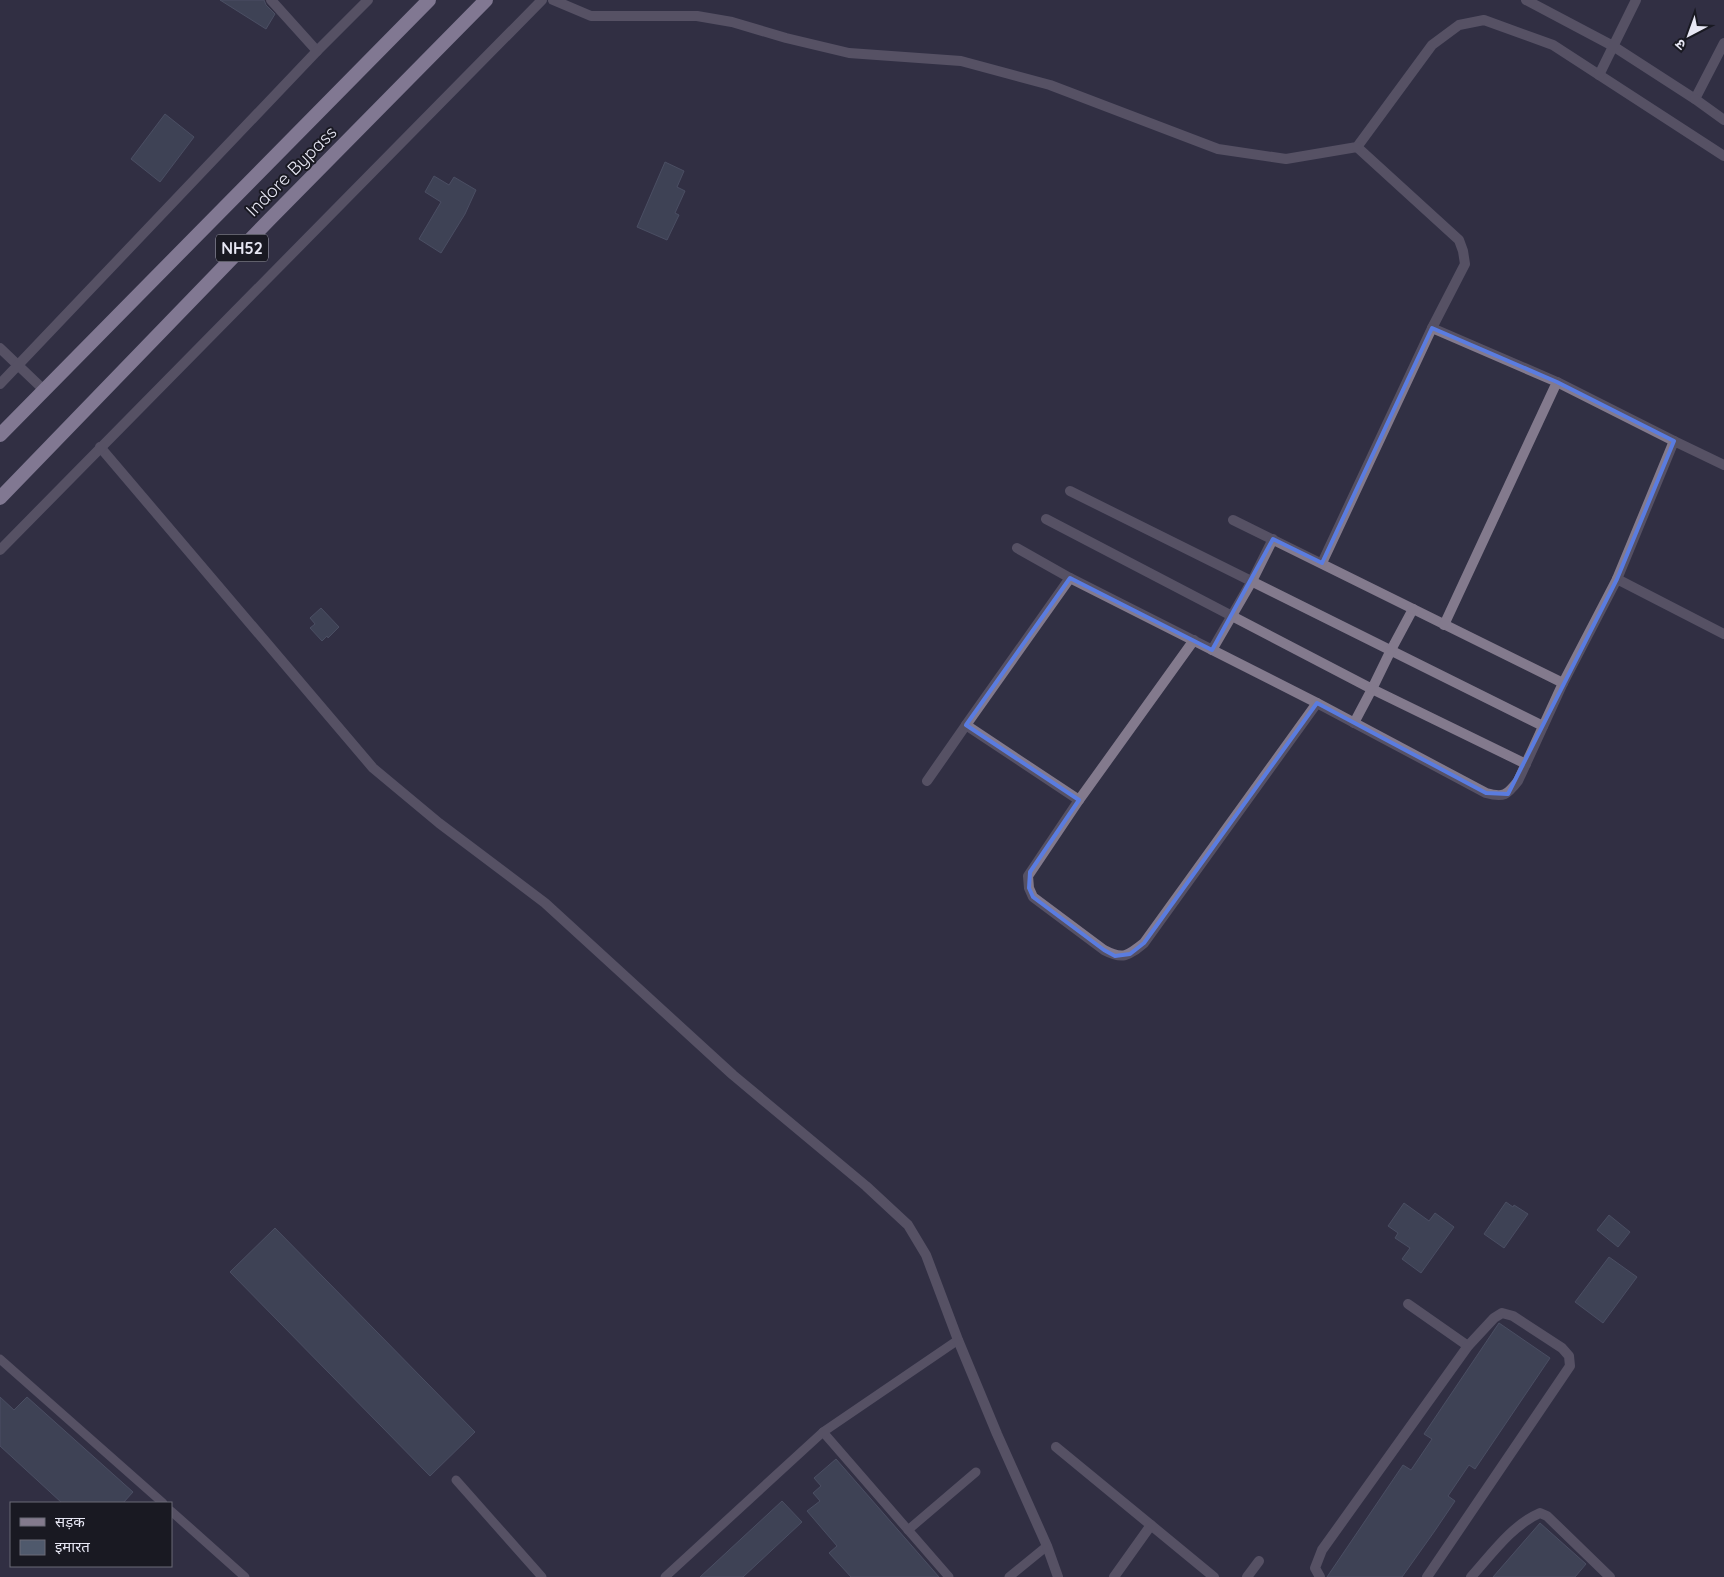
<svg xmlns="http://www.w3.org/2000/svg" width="1724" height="1577" viewBox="0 0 1724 1577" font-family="Quicksand,'Noto Sans Devanagari',sans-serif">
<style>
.building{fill:#4f596c;stroke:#697388}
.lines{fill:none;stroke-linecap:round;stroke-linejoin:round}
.service{stroke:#837a8d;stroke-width:9}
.minor{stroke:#837a8d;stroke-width:10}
.tertiary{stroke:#837a8d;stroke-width:10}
.trunk{stroke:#e2d1f2;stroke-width:14}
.marked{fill:none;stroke:#5a7ce0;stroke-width:4;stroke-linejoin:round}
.labels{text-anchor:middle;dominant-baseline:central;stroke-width:4;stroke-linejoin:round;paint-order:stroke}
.shield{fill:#191922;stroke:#a9a9b5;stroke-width:1}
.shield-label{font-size:16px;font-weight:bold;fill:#e7e7f4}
.street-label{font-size:18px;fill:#e7e7f4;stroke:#191922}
</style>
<rect width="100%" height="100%" fill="#313044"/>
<g class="building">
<path d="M 220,0 L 264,0 L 266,5 L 275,14 L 266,29 Z"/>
<path d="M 165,114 L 194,137 L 160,182 L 131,159 Z"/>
<path d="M 665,162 L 684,171 L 677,187 L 685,191 L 675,213 L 679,215 L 667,240 L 637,227 Z"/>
<path d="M 434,176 L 449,185 L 454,177 L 476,190 L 465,214 L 441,253 L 419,239 L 441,202 L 425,192 Z"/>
<path d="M 321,608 L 339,627 L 328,638 L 327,636 L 322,641 L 310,628 L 315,624 L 310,618 Z"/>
<path d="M 1506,1202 L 1513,1207 L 1514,1205 L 1528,1214 L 1504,1248 L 1484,1234 Z"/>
<path d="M 1404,1203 L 1429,1221 L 1435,1213 L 1454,1227 L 1421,1273 L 1402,1259 L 1410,1248 L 1395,1238 L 1398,1233 L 1388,1226 Z"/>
<path d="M 1609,1215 L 1630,1232 L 1618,1247 L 1597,1230 Z"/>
<path d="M 275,1228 L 475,1432 L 430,1476 L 230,1272 Z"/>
<path d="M 1609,1257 L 1637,1277 L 1603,1323 L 1575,1302 Z"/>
<path d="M 1499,1323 L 1550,1358 L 1475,1469 L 1469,1465 L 1448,1496 L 1455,1501 L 1434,1532 L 1402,1577 L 1327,1577 L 1403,1465 L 1411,1470 L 1432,1439 L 1424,1434 Z"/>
<path d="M 0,1397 L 14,1410 L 27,1397 L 133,1492 L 123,1503 L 62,1503 L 0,1446 Z"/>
<path d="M 836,1459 L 939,1577 L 851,1577 L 829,1553 L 837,1546 L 807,1511 L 820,1501 L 813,1493 L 821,1486 L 814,1478 Z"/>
<path d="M 782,1501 L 802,1522 L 743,1577 L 700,1577 Z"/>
<path d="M 1540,1523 L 1586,1564 L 1575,1577 L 1493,1577 Z"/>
</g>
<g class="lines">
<g class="service">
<path d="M 0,1359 L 163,1503"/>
<path d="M 823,1432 L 949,1577"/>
<path d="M 456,1480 L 542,1577"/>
<path d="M 171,1511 L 245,1577"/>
<path d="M 908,1530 L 976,1472"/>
<path d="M 665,1577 L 823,1432 L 958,1340"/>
<path d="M 1009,1577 L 1047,1546"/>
</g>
<g class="minor">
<path d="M 271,0 L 317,51"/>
<path d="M 553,0 L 591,16 L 697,16 L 732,22 L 786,38 L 849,53 L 961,61 L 1050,85 L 1218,149 L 1286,159 L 1357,147 L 1432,45 L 1459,25 L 1484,20 L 1553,45 L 1724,156"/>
<path d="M 1526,0 L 1613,46 L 1695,99 L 1724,43"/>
<path d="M 1599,75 L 1636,0"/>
<path d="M 1695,99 L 1724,120"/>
<path d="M 1357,147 L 1459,240 L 1463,251 L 1465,264 L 1432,328"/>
<path d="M 0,348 L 44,390"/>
<path d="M 1557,382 L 1674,441"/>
<path d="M 1070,491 L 1543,726"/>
<path d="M 1046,519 L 1372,689 L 1391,650 L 1413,609"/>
<path d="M 1233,520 L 1563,683"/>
<path d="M 1017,548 L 1070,578 L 1317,703 L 1486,793 C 1504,798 1507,795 1518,781 L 1563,683 L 1617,579 L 1724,634"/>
<path d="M 1322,563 L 1432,328 L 1557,382 L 1444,625"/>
<path d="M 1070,578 L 966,725 L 1079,800"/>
<path d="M 1617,579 L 1674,441 L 1724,465"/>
<path d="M 1194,640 L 1079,800 L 1028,876 L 1029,888 L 1033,897 L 1104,950 C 1123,960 1128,956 1144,943 L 1317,703"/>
<path d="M 1212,650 L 1252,581 L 1273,539"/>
<path d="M 1354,723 L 1372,689 L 1526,764"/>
<path d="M 927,781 L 966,725"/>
<path d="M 1408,1304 L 1468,1346"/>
<path d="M 1056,1447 L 1214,1577"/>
<path d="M 1114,1577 L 1151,1525"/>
<path d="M 1247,1577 L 1259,1561"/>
<path d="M 1320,1577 L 1315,1568 L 1322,1550 L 1468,1346 L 1494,1318 L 1502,1313 L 1513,1316 L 1562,1348 L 1569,1356 L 1570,1366 L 1427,1577"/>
<path d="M 1471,1577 C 1491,1555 1512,1525 1540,1513 L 1547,1516 L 1610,1577"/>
</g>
<g class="tertiary">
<path d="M 0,384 L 317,51 L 368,0"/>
<path d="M 100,447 L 373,768 L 439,823 L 545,903 L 733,1075 L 866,1186 L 908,1225 L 926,1255 L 958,1340 L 997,1434 L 1047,1546 L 1058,1577"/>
<path d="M 0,550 L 542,0"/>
</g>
<g class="trunk">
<path d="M 0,435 L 429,0"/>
<path d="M 0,498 L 270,219 L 486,0"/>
</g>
</g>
<path d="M0 0H1724V1577H0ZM 1432,328 L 1557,382 L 1674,441 L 1617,579 L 1508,794 L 1486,793 L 1317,703 L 1144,943 L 1130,954 L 1115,956 L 1104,950 L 1033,897 L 1029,888 L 1030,872 L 1079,800 L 966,725 L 1070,578 L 1212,650 L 1273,539 L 1322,563 Z" fill="#313044" fill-opacity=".55" fill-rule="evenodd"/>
<path class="marked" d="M 1432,328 L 1557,382 L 1674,441 L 1617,579 L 1508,794 L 1486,793 L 1317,703 L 1144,943 L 1130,954 L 1115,956 L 1104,950 L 1033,897 L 1029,888 L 1030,872 L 1079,800 L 966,725 L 1070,578 L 1212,650 L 1273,539 L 1322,563 Z"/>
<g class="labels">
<rect class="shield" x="216" y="234.5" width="52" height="27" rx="4"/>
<g class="shield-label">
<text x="242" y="248">NH52</text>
</g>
<g class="street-label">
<text transform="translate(291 171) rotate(-45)">Indore Bypass</text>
</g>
</g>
<rect x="10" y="1502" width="162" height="65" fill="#191922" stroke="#6b6b76"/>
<rect x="20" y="1518" width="25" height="8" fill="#837a8d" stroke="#6b6b76"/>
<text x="55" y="1527" font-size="15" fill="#e7e7f4">सड़क</text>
<rect x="20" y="1540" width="25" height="15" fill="#4f596c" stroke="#6b6b76"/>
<text x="55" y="1552" font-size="15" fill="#e7e7f4">इमारत</text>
<g transform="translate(1689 35) rotate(221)" stroke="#191922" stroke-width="4" paint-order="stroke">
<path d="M0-4L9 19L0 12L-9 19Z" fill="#e7e7f4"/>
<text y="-8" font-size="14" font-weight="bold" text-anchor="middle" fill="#e7e7f4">उ</text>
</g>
</svg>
